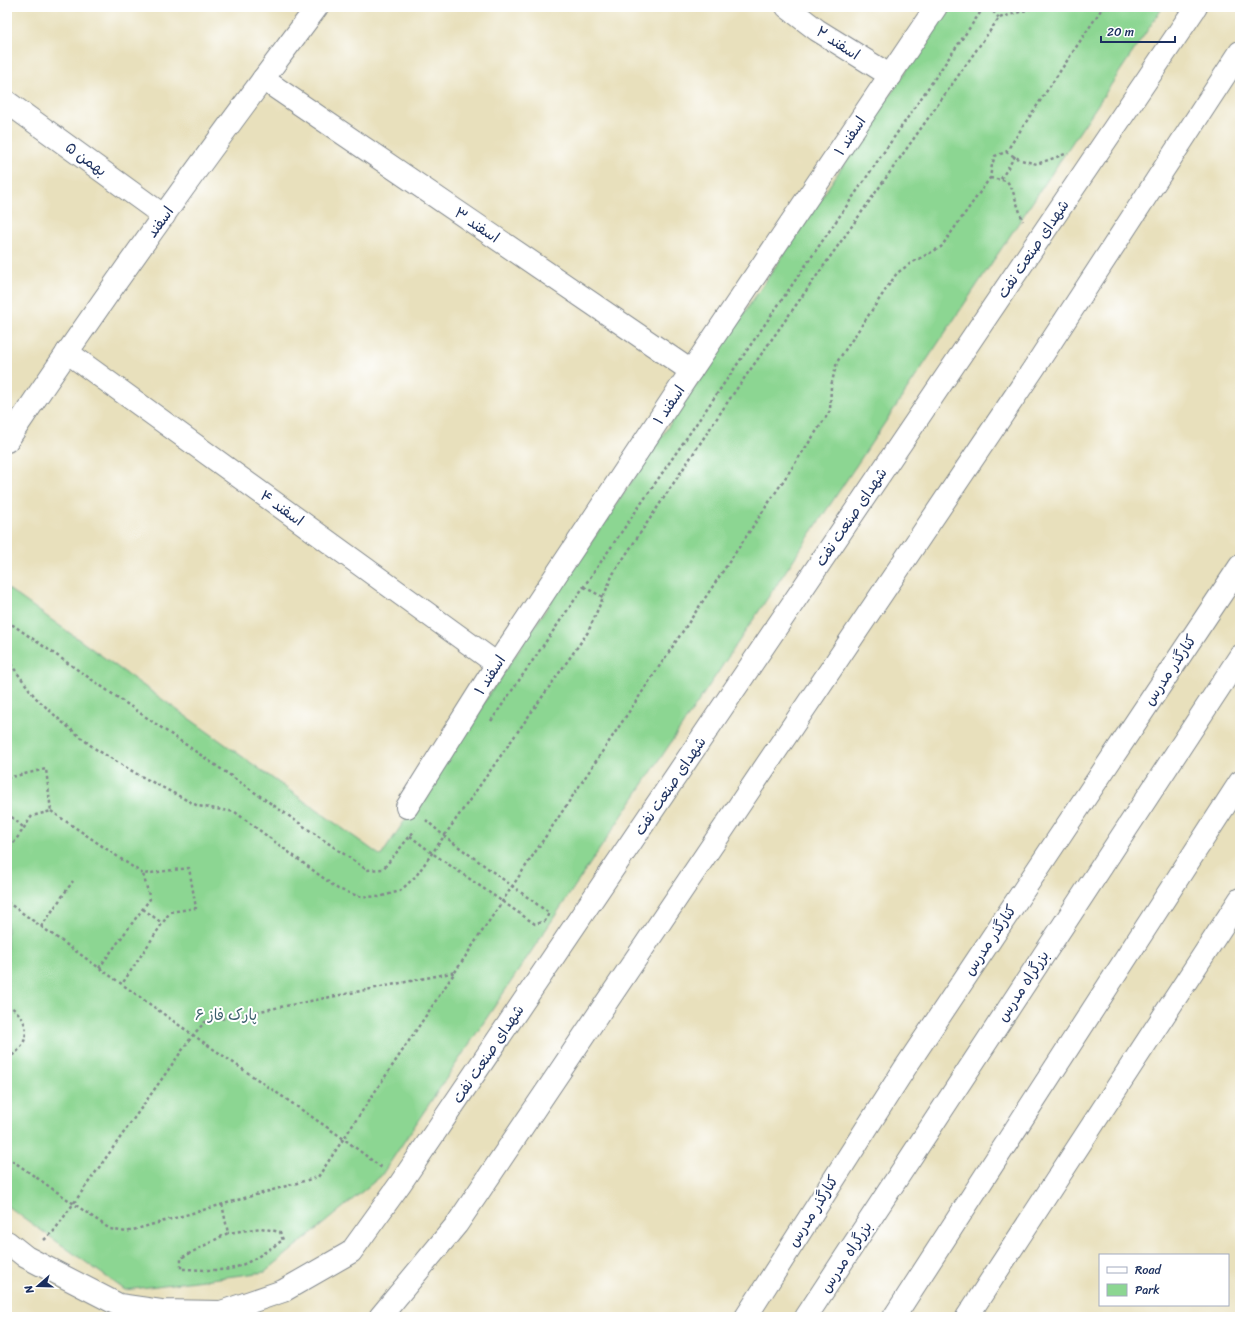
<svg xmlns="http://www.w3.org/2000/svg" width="1247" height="1324" viewBox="0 0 1247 1324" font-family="Sriracha,'Playpen Sans Arabic',sans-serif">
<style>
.park{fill:#8cd692;stroke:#548278}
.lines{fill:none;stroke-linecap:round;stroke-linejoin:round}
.minor-casing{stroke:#82888d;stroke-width:24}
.major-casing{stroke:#82888d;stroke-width:24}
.highway-casing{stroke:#82888d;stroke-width:24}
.path{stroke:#82888d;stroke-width:2.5;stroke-dasharray:3 3;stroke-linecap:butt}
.minor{stroke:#fff;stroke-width:22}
.major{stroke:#fff;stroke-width:22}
.highway{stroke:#fff;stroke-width:22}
.labels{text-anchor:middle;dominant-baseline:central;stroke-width:4;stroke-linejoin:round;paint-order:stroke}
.street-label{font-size:15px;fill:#1b2f5e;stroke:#fff}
.park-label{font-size:15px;fill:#3d616e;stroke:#fff}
</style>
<rect width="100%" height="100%" fill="#fff"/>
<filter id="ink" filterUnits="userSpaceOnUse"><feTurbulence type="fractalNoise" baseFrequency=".025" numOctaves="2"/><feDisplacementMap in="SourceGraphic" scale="8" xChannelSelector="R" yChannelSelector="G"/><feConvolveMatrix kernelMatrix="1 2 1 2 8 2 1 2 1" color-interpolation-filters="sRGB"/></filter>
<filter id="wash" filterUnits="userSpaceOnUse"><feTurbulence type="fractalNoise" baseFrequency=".012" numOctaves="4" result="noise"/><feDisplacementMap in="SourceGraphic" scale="16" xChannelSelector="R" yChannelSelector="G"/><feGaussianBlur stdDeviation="0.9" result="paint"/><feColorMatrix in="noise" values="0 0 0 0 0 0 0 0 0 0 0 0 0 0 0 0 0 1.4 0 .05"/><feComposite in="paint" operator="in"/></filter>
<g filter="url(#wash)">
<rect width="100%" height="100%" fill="#e8e0bc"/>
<path class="park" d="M 949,7 L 1163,7 L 381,1176 L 265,1272 L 125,1290 L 7,1206 L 7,588 L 381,856 Z"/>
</g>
<g filter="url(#ink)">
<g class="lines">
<g class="minor-casing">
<g id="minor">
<path d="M 787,7 L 817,30 L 891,76"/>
<path d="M 263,79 L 691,371"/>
<path d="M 7,102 L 164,216"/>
<path d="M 67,352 L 497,664"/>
<path d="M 7,441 C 106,293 210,149 317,7"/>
<path d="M 407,807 L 497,664 L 691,371 L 936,7"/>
<path d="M 746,1317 L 905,1068 L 1240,566"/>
<path d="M 967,1317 L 1240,899"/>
</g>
</g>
<g class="major-casing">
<g id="major">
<path d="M 7,1242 L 26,1257 L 119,1305 L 161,1311 L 221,1312 L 283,1291 L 351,1252 L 400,1184 L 1196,7"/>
<path d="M 380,1317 L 457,1224 L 1034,368 L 1240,52"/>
</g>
</g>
<g class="highway-casing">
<g id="highway">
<path d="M 806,1317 L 1240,656"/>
<path d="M 894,1317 L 1240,782"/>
</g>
</g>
<g class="path">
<path d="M 989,7 L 999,18"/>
<path d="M 1006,152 L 1021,160 L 1037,164 L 1068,153"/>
<path d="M 990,178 L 1007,181 L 1012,189 L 1023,221"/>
<path d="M 1001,179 L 1015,156"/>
<path d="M 584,587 L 603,597"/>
<path d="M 7,621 L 367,870 L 383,869 L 415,830"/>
<path d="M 7,659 L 35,697 L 62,722 L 94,748 L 137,774 L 198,806 L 235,812 L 338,889 L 358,896 L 379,897 L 400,891 L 416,876 L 588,632 L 613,574 L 731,397 L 999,18 L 1037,7"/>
<path d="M 491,721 L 984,7"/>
<path d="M 7,778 L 46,769 L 51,811 L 32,816 L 7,853"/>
<path d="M 7,789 L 8,795 L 7,796"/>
<path d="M 51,811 L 143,874"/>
<path d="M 7,813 L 24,828"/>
<path d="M 410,836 L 432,853 L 535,924 L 545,921 L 549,913 L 444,836 L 426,820"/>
<path d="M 7,902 L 193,1035 L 344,1139 L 382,1168"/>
<path d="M 143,909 L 162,923"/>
<path d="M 41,927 L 73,881"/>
<path d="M 99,968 L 150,899 L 143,874 L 189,868 L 196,908 L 170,912 L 122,984"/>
<path d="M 7,1005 C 32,1017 32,1047 7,1058"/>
<path d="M 7,1157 L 110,1229 L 126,1232 L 318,1177 L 830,411 L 831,386 L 837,362 L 897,273 L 911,263 L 941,247 L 990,178 L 992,165 L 995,156 L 1006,152 L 1103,7"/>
<path d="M 222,1204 L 228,1233 L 181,1258 L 181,1269 C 196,1269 219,1272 234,1268 C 252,1262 268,1250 283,1240 L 280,1232 L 261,1228 L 228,1233"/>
<path d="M 44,1240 L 54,1231 L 193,1035 L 205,1022 L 456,972"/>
</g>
<use href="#minor" class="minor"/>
<use href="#major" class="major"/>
<use href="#highway" class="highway"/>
</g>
</g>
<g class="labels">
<g class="street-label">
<text transform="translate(838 43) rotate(33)">اسفند ۲</text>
<text transform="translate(850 136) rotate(-56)">اسفند ۱</text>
<text transform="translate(86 159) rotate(36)">بهمن ۵</text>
<text transform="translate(160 222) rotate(-54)">اسفند</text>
<text transform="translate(477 225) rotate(34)">اسفند ۳</text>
<text transform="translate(1033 249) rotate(-56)">شهدای صنعت نفت</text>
<text transform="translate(669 405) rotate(-56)">اسفند ۱</text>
<text transform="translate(282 508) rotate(36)">اسفند ۴</text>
<text transform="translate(851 517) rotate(-56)">شهدای صنعت نفت</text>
<text transform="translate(1170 670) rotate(-56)">کنارگذر مدرس</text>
<text transform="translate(490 675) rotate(-57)">اسفند ۱</text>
<text transform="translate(670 786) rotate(-56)">شهدای صنعت نفت</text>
<text transform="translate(990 940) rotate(-56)">کنارگذر مدرس</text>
<text transform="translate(1023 986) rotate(-57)">بزرگراه مدرس</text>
<text transform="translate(488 1054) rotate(-56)">شهدای صنعت نفت</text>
<text transform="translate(813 1211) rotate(-58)">کنارگذر مدرس</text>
<text transform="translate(846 1257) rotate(-57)">بزرگراه مدرس</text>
</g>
<g class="park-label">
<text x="226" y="1015">پارک فاز ۶</text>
</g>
</g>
<rect width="1247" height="1324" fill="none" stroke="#fff" stroke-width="24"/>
<rect x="1099" y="1254" width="130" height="52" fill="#ffffff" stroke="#a4acbf"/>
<rect x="1107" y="1267" width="20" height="6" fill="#ffffff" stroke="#a4acbf"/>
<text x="1135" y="1274" font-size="12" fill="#1b2f5e">Road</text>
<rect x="1107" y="1284" width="20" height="12" fill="#8cd692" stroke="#a4acbf"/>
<text x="1135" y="1294" font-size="12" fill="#1b2f5e">Park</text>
<g transform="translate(38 1286) rotate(250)" stroke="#ffffff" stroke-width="3" paint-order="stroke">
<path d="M0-3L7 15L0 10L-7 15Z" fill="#1b2f5e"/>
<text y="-6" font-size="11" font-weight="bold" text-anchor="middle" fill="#1b2f5e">N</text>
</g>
<path d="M1101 36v6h74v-6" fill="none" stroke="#1b2f5e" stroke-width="2"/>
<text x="1107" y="36" font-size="12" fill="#1b2f5e" stroke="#ffffff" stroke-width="3" paint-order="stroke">20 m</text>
</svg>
